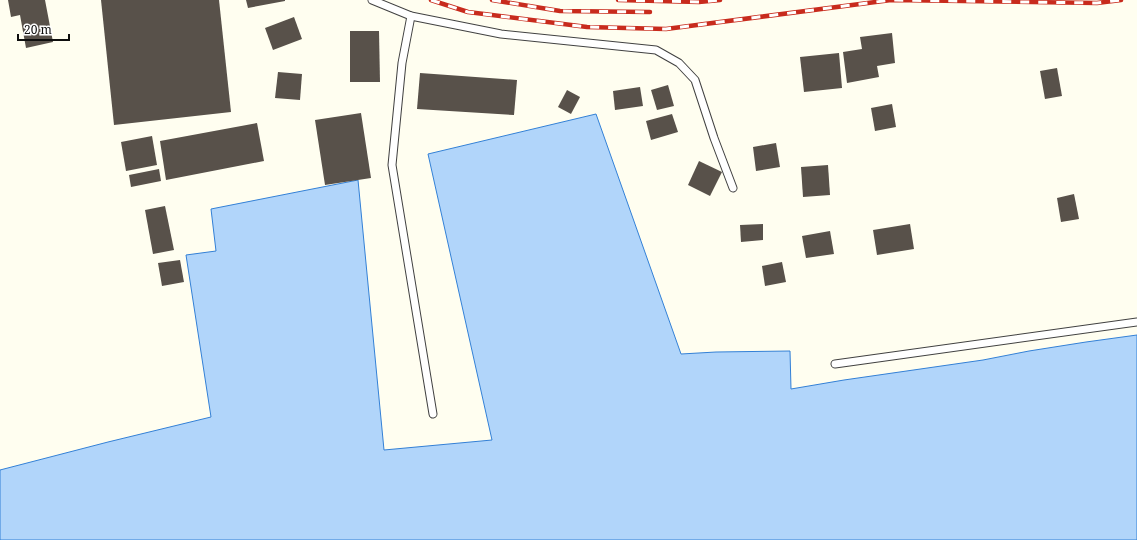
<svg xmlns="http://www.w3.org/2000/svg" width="1137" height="540" viewBox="0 0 1137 540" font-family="'Noto Serif',serif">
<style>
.water{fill:#b1d5fa;stroke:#3380d6}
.building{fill:#58514a}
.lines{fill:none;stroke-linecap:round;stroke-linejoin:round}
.lane-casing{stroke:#414141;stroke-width:9}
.lane{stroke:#fff;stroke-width:7}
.rail-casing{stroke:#c82b1d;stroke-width:4.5}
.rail{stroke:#fff;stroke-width:3;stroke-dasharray:9;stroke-linecap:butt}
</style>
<rect width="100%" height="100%" fill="#fffef0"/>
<path class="water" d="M 596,114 L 681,354 L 716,352 L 790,351 L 791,389 L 844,380 L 983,360 L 1029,351 L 1086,342 L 1137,335 L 1137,540 L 0,540 L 0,470 L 108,442 L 211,417 L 186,255 L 216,251 L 211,209 L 358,180 L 384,450 L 492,440 L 428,154 Z"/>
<g class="building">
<path d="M 8,0 L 45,0 L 53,42 L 26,48 L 20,15 L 11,17 Z"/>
<path d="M 101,0 L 219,0 L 231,112 L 114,125 Z"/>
<path d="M 246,0 L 285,0 L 285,1 L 248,8 Z"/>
<path d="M 294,17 L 302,39 L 273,50 L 265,28 Z"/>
<path d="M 350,31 L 379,31 L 380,82 L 350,82 Z"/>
<path d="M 892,33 L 895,63 L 877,66 L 879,77 L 847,83 L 843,52 L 862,49 L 860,37 Z"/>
<path d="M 839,53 L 842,88 L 804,92 L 800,57 Z"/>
<path d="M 1057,68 L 1062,96 L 1045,99 L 1040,71 Z"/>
<path d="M 278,72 L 302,74 L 300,100 L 275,98 Z"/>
<path d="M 420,73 L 517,80 L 514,115 L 417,109 Z"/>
<path d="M 668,85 L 674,106 L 657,110 L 651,90 Z"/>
<path d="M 640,87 L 643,106 L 615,110 L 613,91 Z"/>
<path d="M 567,90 L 580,97 L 571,114 L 558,107 Z"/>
<path d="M 892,104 L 896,127 L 875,131 L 871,108 Z"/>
<path d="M 361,113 L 371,178 L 325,185 L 315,120 Z"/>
<path d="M 672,114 L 678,132 L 651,140 L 646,121 Z"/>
<path d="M 257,123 L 264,161 L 166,180 L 160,141 Z"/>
<path d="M 152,136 L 157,165 L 126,171 L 121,142 Z"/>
<path d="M 776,143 L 780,167 L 756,171 L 753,147 Z"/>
<path d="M 699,161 L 722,172 L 710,196 L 688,185 Z"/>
<path d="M 828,165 L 830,195 L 803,197 L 801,167 Z"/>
<path d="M 159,169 L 161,181 L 131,187 L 129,175 Z"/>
<path d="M 1074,194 L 1079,219 L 1061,222 L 1057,198 Z"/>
<path d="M 165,206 L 174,250 L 153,254 L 145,210 Z"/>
<path d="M 763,224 L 763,240 L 741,242 L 740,225 Z"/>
<path d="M 910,224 L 914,249 L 877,255 L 873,230 Z"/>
<path d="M 830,231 L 834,254 L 806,258 L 802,236 Z"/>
<path d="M 180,260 L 184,282 L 162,286 L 158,263 Z"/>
<path d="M 782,262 L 786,282 L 765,286 L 762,266 Z"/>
</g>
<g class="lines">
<g class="lane-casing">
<g id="lane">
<path d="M 372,0 L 411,16 L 501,34 L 656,50 L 679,63 L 695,80 L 714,138 L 733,188"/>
<path d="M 411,16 L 402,63 L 392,165 L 433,414"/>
<path d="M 835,364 L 1137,322"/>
</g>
</g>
<use href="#lane" class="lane"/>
<g class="rail-casing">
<g id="rail">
<path d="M 431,0 L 468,12 L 587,27 L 666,29 L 891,0 L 1097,3 L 1121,0"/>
<path d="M 492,0 L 560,11 L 650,12"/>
<path d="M 618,0 L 699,2 L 720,0"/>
</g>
</g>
<use href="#rail" class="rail"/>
</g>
<path d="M18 34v6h51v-6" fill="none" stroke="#0e0e0e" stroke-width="2"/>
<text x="24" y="34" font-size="12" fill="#0e0e0e" stroke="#ffffff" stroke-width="3" paint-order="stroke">20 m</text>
</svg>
